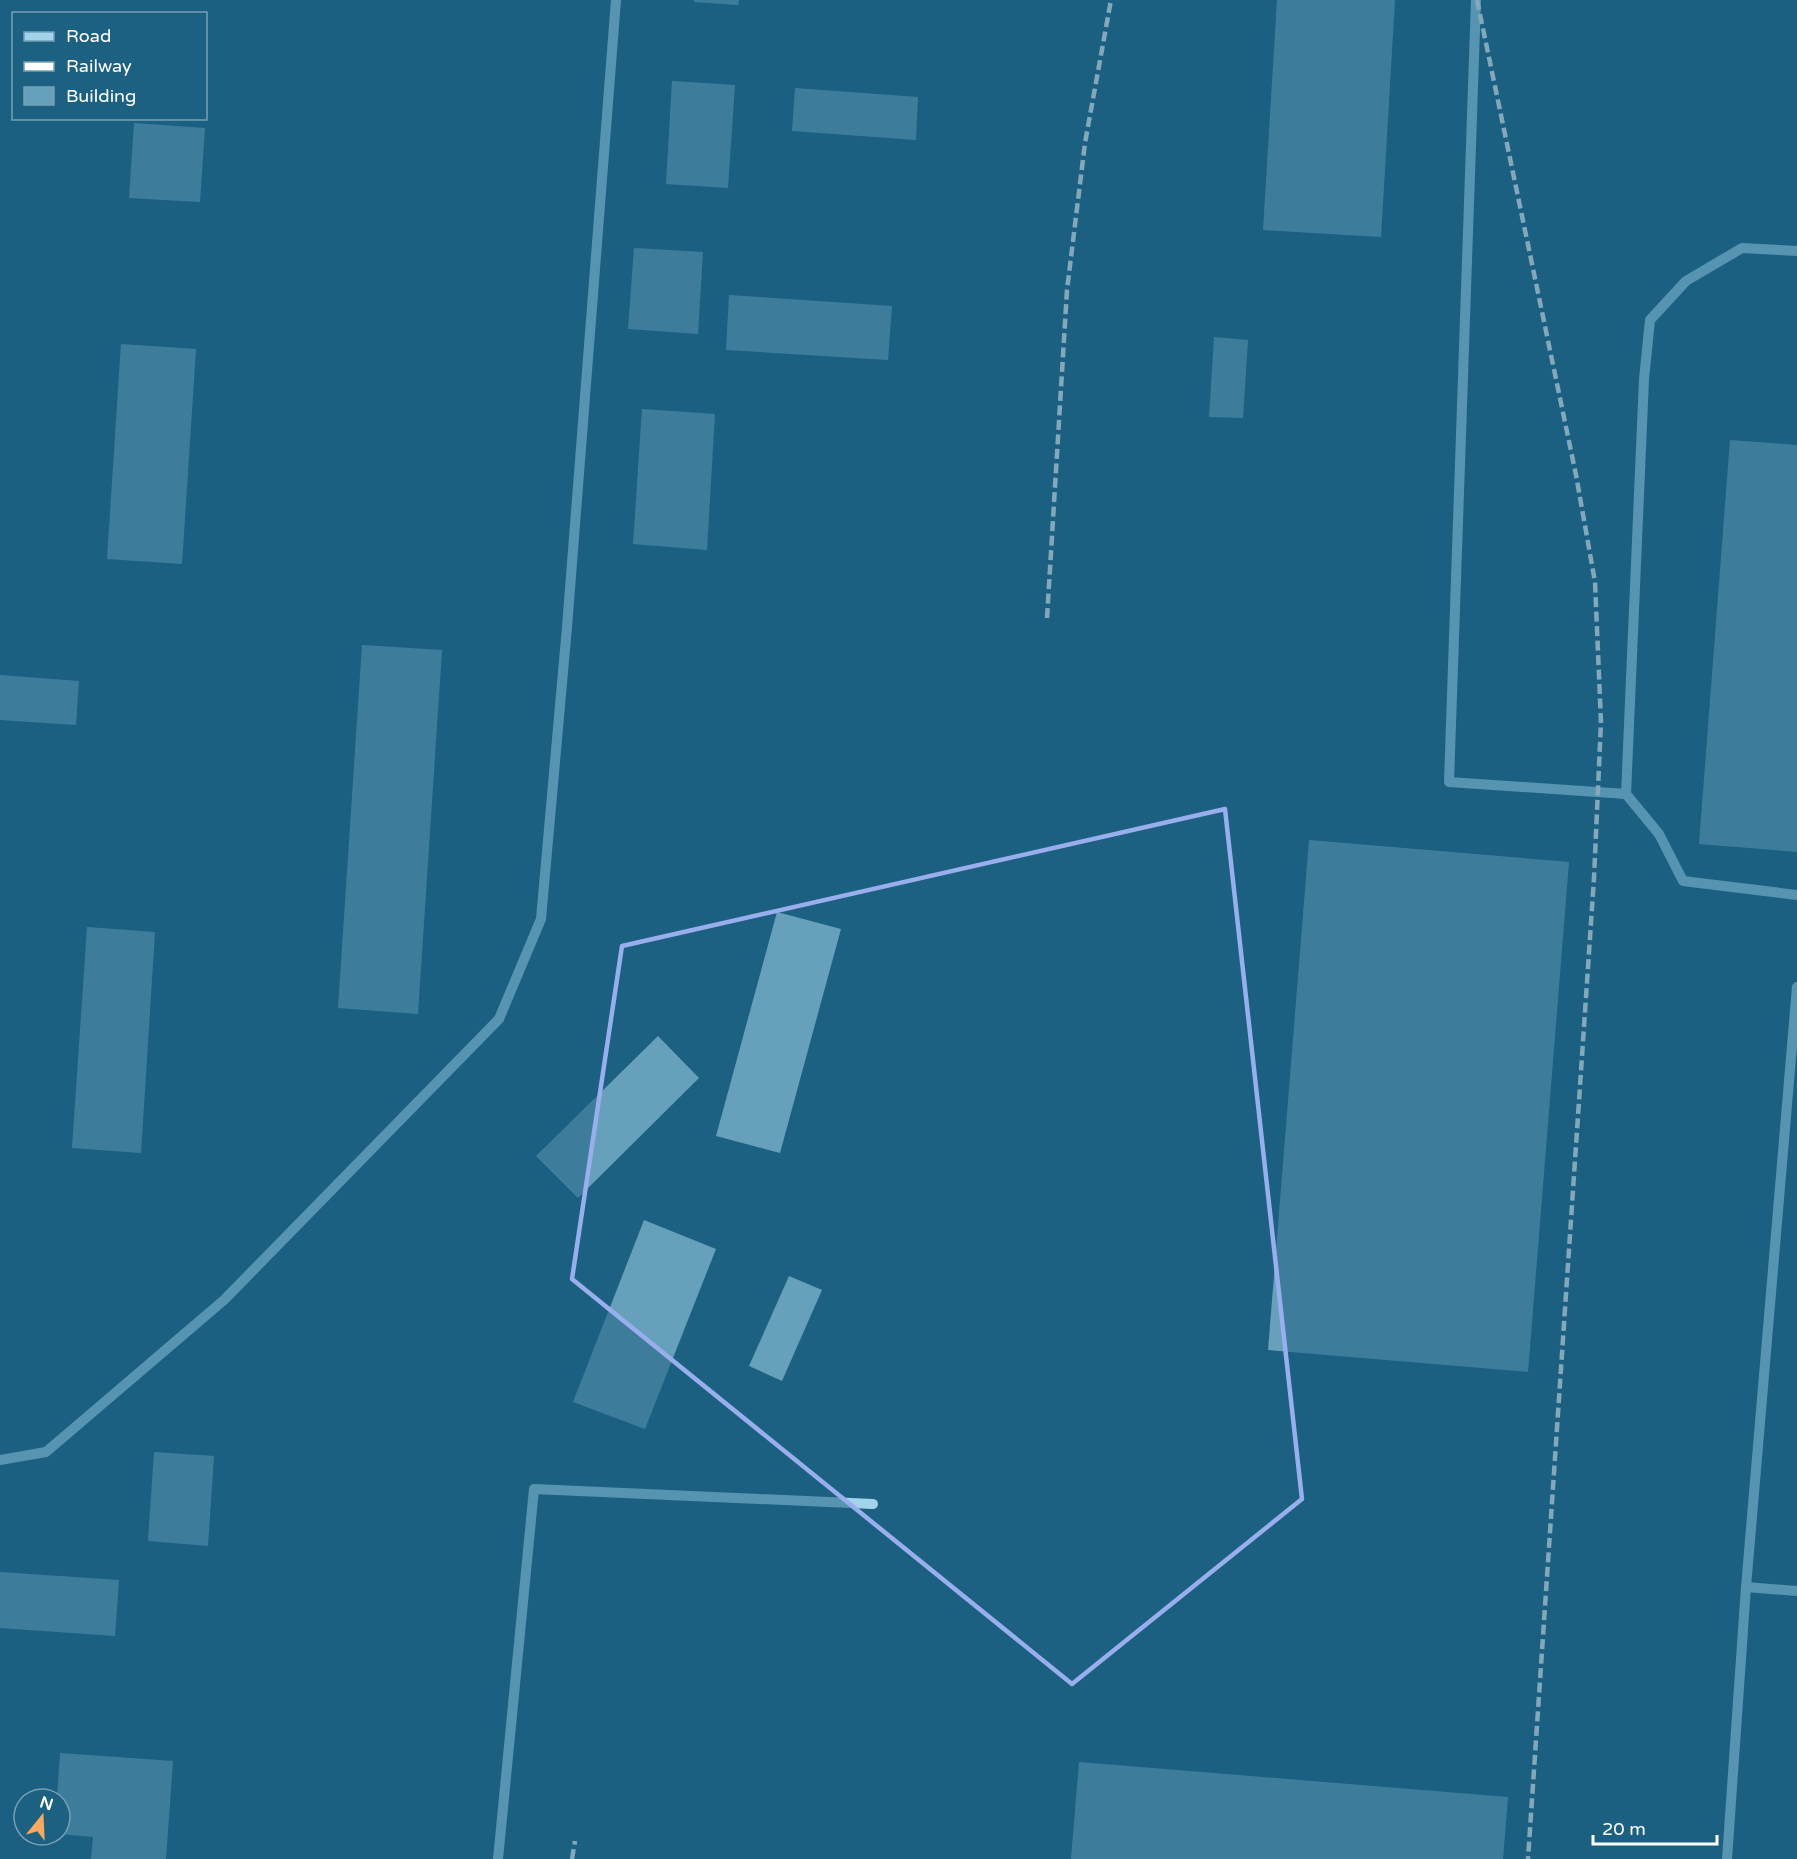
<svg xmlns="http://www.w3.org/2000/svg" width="1797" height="1859" viewBox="0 0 1797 1859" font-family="'Varela Round',sans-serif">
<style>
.building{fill:#66a0bb}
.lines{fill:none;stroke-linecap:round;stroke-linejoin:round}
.minor{stroke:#a1d3ea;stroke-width:10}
.rail{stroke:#fff;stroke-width:4.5;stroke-dasharray:10 4.5;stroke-linecap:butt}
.marked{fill:none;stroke:#99afed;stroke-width:4.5;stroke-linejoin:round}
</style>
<rect width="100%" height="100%" fill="#1c6182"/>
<g class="building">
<path d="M 694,0 L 739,0 L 738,5 L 694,2 Z"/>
<path d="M 1277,0 L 1395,0 L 1381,237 L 1263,230 Z"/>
<path d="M 672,81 L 735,85 L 728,188 L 666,184 Z"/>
<path d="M 795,88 L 918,97 L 916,140 L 792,131 Z"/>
<path d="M 134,123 L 205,128 L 200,202 L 129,198 Z"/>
<path d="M 634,248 L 703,252 L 698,334 L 628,329 Z"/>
<path d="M 729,295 L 892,306 L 888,360 L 726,350 Z"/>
<path d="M 1214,337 L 1248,340 L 1243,418 L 1209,417 Z"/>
<path d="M 121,344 L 196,349 L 182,564 L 107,559 Z"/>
<path d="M 642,409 L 715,414 L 707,550 L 633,544 Z"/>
<path d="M 1730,440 L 1797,445 L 1797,852 L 1699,844 Z"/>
<path d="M 362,645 L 442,650 L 418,1014 L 338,1008 Z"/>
<path d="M 0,675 L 79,681 L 76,725 L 0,720 Z"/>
<path d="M 1309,840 L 1569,862 L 1528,1372 L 1268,1350 Z"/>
<path d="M 777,912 L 841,929 L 780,1153 L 716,1136 Z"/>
<path d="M 87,927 L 155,932 L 141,1153 L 72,1148 Z"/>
<path d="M 658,1036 L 699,1078 L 578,1198 L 536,1156 Z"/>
<path d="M 644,1220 L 716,1249 L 645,1429 L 573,1402 Z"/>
<path d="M 789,1276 L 822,1290 L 782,1381 L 749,1366 Z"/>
<path d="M 154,1452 L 214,1456 L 208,1546 L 148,1541 Z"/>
<path d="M 0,1572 L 119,1580 L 115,1636 L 0,1628 Z"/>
<path d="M 60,1753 L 173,1761 L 166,1859 L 91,1859 L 93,1837 L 60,1834 L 60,1799 L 57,1799 Z"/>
<path d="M 1079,1762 L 1508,1797 L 1503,1859 L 1071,1859 Z"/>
</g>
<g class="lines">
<g class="minor">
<path d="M 1476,0 L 1449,782 L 1626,794"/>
<path d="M 1797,251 L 1742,248 L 1686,281 L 1650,320 L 1644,379 L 1626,794 L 1659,834 L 1683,881 L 1797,895"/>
<path d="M 0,1460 L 46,1452 L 224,1300 L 499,1019 L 541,919 L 567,627 L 616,0"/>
<path d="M 1746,1587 L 1797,1591"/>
<path d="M 498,1859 L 534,1489 L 873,1504"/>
<path d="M 1727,1859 L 1746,1587 L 1797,987"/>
</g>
<g class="rail">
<path d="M 1477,0 L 1576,475 L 1595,582 L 1601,722 L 1594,878 L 1528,1859"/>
<path d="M 1047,618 L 1067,290 L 1085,143 L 1111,0"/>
<path d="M 572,1859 L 575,1841"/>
</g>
</g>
<path d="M0 0H1797V1859H0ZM 1225,809 L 1302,1499 L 1072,1684 L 572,1279 L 622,946 Z" fill="#1c6182" fill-opacity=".55" fill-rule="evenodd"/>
<path class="marked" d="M 1225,809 L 1302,1499 L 1072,1684 L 572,1279 L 622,946 Z"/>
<rect x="12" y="12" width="195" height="108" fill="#1c6182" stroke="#77a0b4" stroke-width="1.5"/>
<rect x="24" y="32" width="30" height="9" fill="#a1d3ea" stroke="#77a0b4" stroke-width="1.5"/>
<text x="66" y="42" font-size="18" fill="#ffffff">Road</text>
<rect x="24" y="62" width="30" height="9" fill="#ffffff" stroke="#77a0b4" stroke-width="1.5"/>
<text x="66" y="72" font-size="18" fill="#ffffff">Railway</text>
<rect x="24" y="87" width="30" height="18" fill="#66a0bb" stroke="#77a0b4" stroke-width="1.5"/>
<text x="66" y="102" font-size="18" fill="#ffffff">Building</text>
<g transform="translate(42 1817) rotate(18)"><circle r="28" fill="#1c6182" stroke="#77a0b4" stroke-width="1.5"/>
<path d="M0-4.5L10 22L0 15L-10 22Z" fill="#fba95e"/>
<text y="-9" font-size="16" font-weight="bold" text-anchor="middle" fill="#ffffff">N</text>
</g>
<path d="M1593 1835v9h124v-9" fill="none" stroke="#ffffff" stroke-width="3"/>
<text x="1602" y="1835" font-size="18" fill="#ffffff" stroke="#1c6182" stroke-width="4.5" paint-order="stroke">20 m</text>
</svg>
